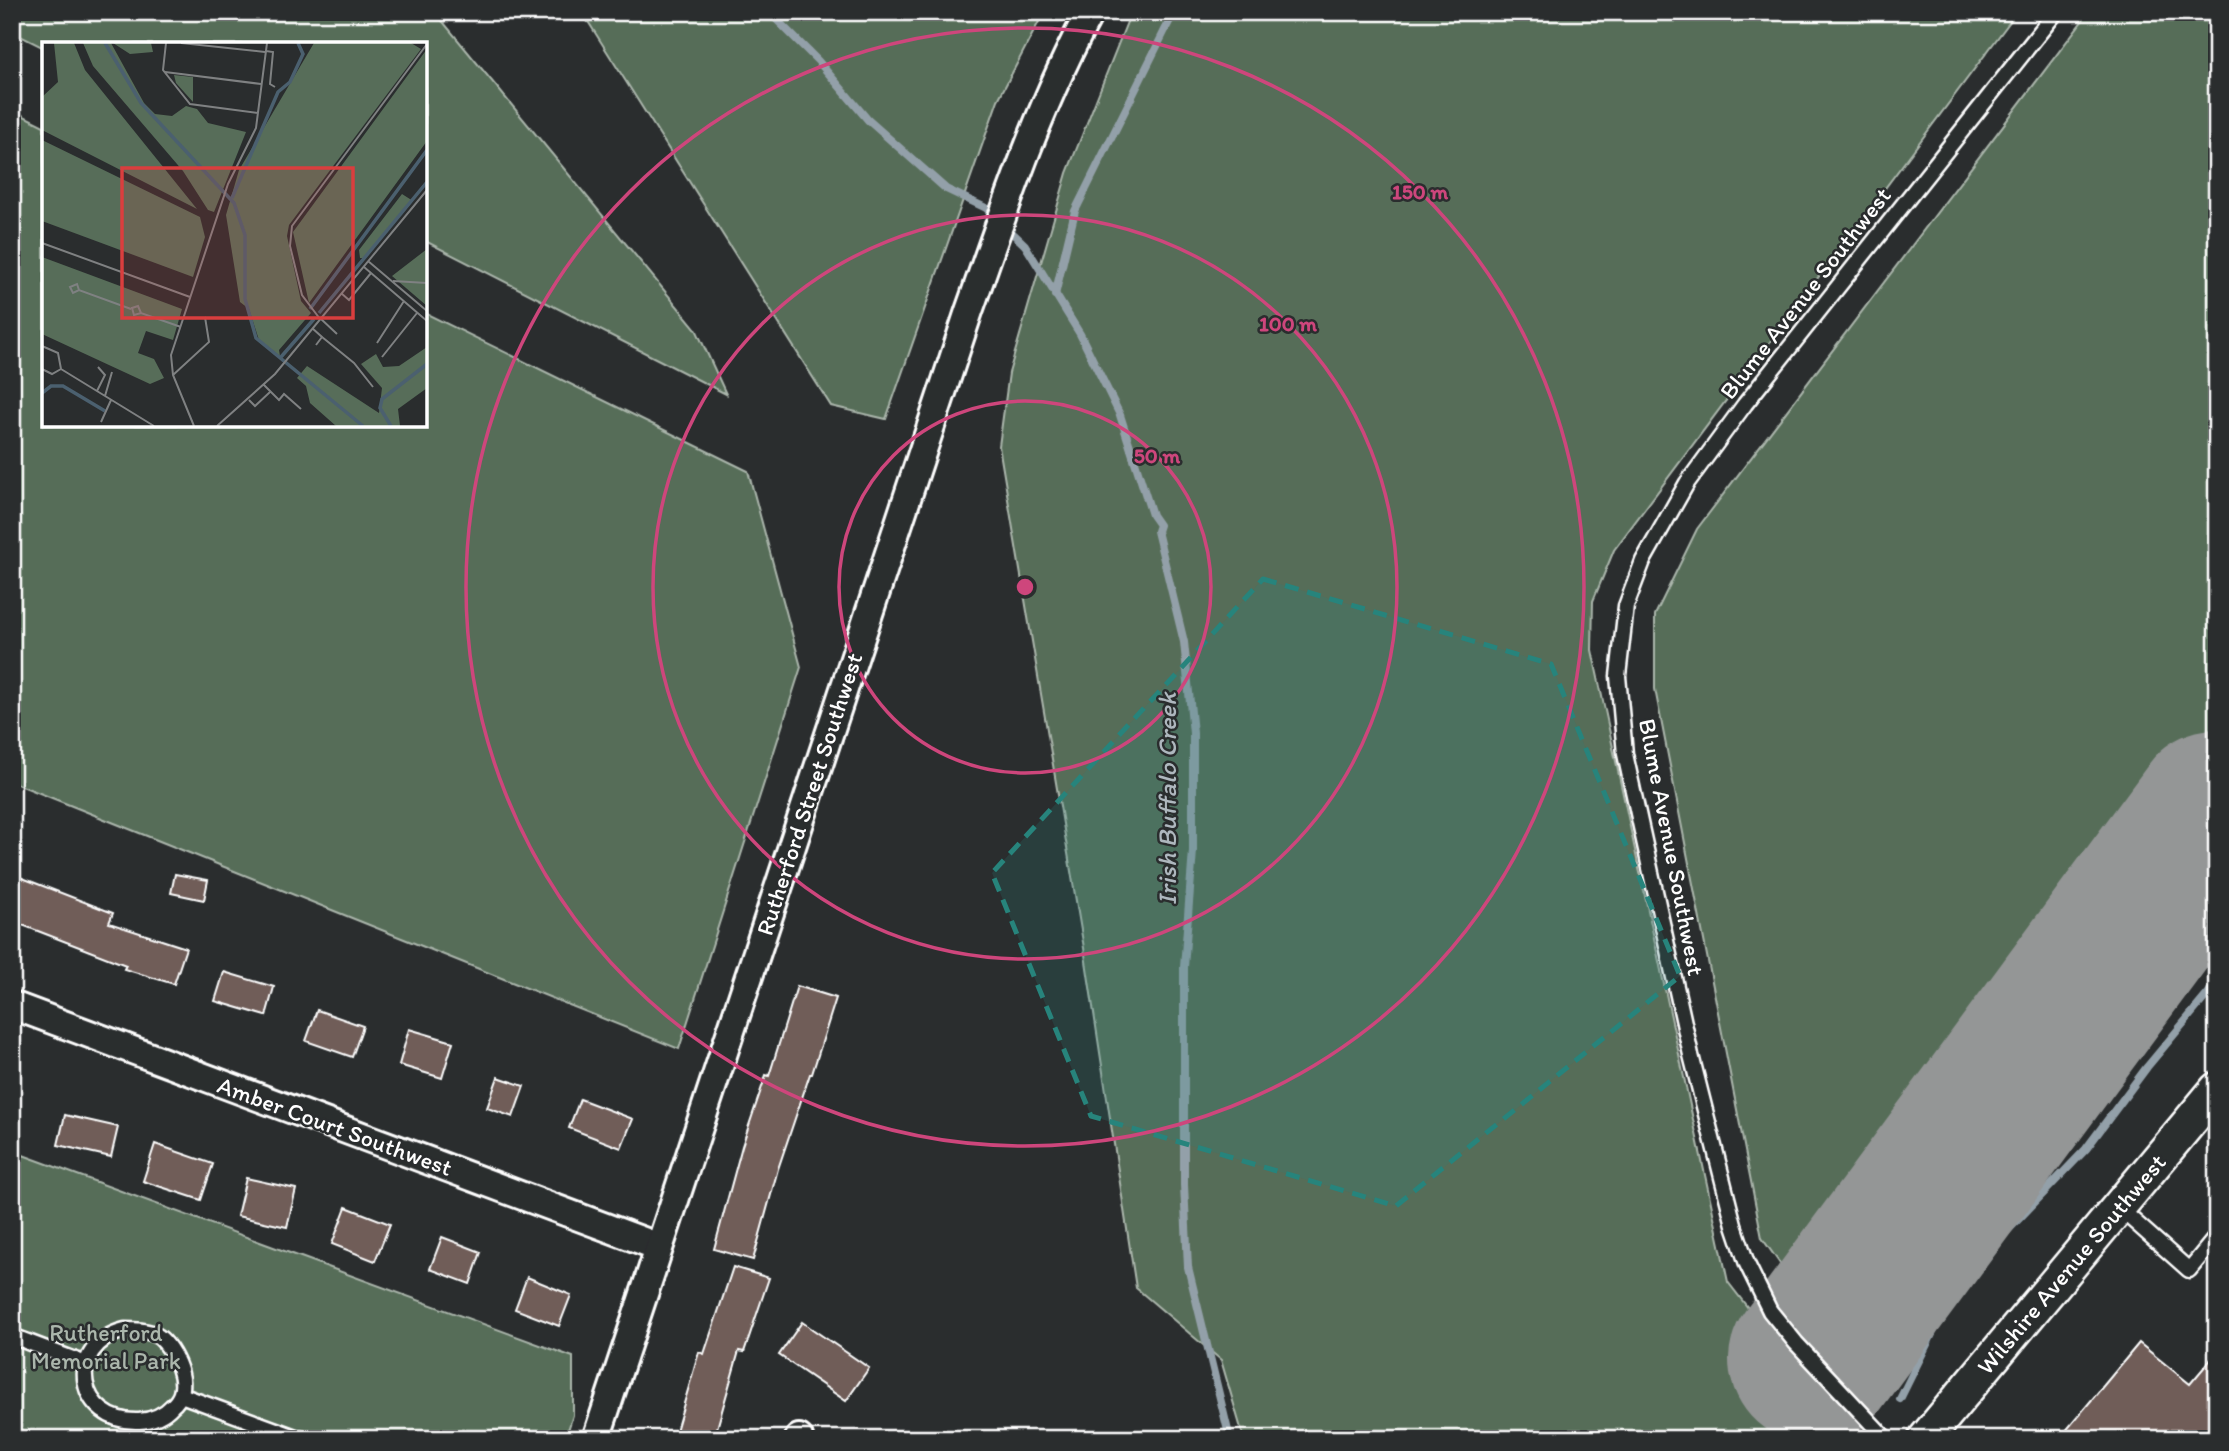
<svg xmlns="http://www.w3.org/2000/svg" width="2229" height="1451" viewBox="0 0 2229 1451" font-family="Itim,sans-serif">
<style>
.green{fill:#576d59;stroke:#abb6ac;stroke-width:2}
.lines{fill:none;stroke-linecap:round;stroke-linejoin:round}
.stream{stroke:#93a0a9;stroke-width:8}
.runway{stroke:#949696;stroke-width:168}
.building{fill:#6f5d59;stroke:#fff;stroke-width:2}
.service-casing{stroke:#fff;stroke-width:19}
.minor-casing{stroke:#fff;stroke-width:32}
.tertiary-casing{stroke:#fff;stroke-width:38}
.service{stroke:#2a2d2e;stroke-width:14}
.minor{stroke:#2a2d2e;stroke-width:26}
.tertiary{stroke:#2a2d2e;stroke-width:33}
.marked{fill:#27847c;fill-opacity:0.2;stroke:#27847c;stroke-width:5;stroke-dasharray:14 9;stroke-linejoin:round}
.ring{fill:none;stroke:#ce467c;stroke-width:3.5}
.labels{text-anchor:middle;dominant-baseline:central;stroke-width:5;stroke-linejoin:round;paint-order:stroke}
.street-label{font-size:24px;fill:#fff;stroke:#2a2d2e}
.park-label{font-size:24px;fill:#abb6ac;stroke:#2a2d2e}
.water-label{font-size:26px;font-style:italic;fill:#aeb7be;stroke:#2a2d2e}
.inset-river{fill:none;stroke:#4b606f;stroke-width:3.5}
.inset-road{fill:none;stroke:#7f8182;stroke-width:2}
.view{fill:#da3e3e;fill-opacity:0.15;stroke:#da3e3e;stroke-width:3.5}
.inset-edge{fill:none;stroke:#fff;stroke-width:3.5}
.centre{fill:#ce467c;stroke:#2a2d2e;stroke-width:3.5}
.ring-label{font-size:21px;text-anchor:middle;font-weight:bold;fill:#ce467c;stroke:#2a2d2e;stroke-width:5;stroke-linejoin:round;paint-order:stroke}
</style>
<rect width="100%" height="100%" fill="#2a2d2e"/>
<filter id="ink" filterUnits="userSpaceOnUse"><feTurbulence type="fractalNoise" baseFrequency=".0143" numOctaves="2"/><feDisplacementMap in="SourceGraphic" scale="14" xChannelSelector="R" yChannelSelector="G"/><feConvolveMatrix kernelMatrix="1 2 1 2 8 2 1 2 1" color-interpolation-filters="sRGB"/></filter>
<g filter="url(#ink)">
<g class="green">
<path d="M 12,12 L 435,12 L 696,329 L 726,394 L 425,241 L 425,44 L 44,44 L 44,48 L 12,32 Z"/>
<path d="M 579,12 L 1044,12 L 998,100 L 886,419 L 831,406 L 589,23 Z"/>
<path d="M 1131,12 L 2017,12 L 1614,550 L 1593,601 L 1592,650 L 1728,1282 L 1820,1401 L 1788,1439 L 1244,1439 L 1221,1360 L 1136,1288 L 1084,948 L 999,446 L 1009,373 L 1067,173 Z"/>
<path d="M 2089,12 L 2217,12 L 2217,741 L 1809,1305 L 1762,1238 L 1655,689 L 1655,615 L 1697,529 Z"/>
<path d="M 12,110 L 44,126 L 44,425 L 425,425 L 425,313 L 748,471 L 801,667 L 679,1049 L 12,782 Z"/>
<path d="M 12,1151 L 573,1357 L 573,1415 L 565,1439 L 12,1439 Z"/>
</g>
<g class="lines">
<g class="stream">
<path d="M 769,12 L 818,61 L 868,120 L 946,189 L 986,208 L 996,217"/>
<path d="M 1005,226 L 1025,245 L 1080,334 L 1120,415 L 1152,515 L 1159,525 L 1157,531 L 1184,642 L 1193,733 L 1193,851 L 1184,967 L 1184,1185 L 1188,1267 L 1230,1439"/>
<path d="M 1055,295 L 1075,211 L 1174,12"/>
<path d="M 1900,1399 L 1943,1312 L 1990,1249 L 2086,1149 L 2147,1067 L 2217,983"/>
</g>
<path class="runway" d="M 1813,1360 L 2217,813"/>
</g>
<g class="building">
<path d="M 12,874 L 113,913 L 109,923 L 186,948 L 174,984 L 124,969 L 126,965 L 12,921 Z"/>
<path d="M 175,874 L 208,880 L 204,900 L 171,893 Z"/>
<path d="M 224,972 L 274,987 L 266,1016 L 215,1001 Z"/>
<path d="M 797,986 L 836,998 L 812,1074 L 810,1074 L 778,1169 L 753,1260 L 714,1249 L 742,1146 L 766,1075 L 769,1076 Z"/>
<path d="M 317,1010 L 363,1026 L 352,1057 L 306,1041 Z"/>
<path d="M 409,1029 L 453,1042 L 442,1078 L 399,1065 Z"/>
<path d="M 498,1077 L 524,1086 L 513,1117 L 487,1108 Z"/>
<path d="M 580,1099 L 633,1119 L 621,1148 L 569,1128 Z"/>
<path d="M 65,1115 L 118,1127 L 111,1157 L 58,1145 Z"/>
<path d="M 155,1144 L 213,1164 L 201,1200 L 143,1181 Z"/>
<path d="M 246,1178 L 296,1189 L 287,1227 L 237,1216 Z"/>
<path d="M 346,1207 L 390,1224 L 375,1261 L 332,1244 Z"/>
<path d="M 442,1237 L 481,1252 L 470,1284 L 430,1269 Z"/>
<path d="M 733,1267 L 769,1278 L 744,1352 L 739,1351 L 714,1439 L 701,1439 L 676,1431 L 699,1352 L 704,1354 Z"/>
<path d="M 527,1277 L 571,1295 L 559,1326 L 515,1309 Z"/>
<path d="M 802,1322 L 869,1368 L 846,1401 L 779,1355 Z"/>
<path d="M 2139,1343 L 2190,1384 L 2217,1352 L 2217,1439 L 2059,1439 Z"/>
</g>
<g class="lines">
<g class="service-casing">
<g id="service">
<path d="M 2118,1207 L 2189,1270 L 2217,1236"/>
<path d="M 125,1330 C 134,1330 143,1330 152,1333 C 169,1340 187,1374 181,1393 C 180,1397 176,1403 172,1406 C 163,1416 152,1420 139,1421 C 78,1424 62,1346 125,1330 Z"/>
<path d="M 12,1336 L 86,1364"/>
<path d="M 181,1395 L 301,1439"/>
<path d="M 1886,1439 L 1796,1343 L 1770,1311 L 1747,1264 L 1734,1225 L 1691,1055 L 1625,754 L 1618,676 L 1626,606 L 1643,561 L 1687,483 L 1745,404 L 2056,12"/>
</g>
</g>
<g class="minor-casing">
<g id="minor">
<path d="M 12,1005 L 659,1247"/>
<path d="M 799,1438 L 799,1439"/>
<path d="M 596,1439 L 969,311 C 1005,209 1038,107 1090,12"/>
</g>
</g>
<g class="tertiary-casing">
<path id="tertiary" d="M 1925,1439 L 2217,1089"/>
</g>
<use href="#service" class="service"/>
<use href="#minor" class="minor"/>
<use href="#tertiary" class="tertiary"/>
</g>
</g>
<path class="marked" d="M 1263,579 L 1551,664 L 1680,976 L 1396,1206 L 1091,1116 L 992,873 Z"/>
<g class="ring">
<circle cx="1025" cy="587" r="186"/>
<circle cx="1025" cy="587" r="372"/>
<circle cx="1025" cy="587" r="559"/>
</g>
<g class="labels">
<g class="street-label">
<text transform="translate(1805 293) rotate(-52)">Blume Avenue Southwest</text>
<text transform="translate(809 794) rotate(-72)">Rutherford Street Southwest</text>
<text transform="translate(1672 847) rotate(79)">Blume Avenue Southwest</text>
<text transform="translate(335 1126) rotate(20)">Amber Court Southwest</text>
<text transform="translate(2071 1264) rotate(-50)">Wilshire Avenue Southwest</text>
</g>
<g class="park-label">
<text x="106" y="1332">Rutherford<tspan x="106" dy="28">Memorial Park</tspan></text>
</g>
<g class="water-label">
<text transform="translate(1167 799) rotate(-90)">Irish Buffalo Creek</text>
</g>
</g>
<g transform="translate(42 42)">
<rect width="385" height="385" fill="#2a2d2e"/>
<path d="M 12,1 L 32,1 L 43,28 L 155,167 L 0,88 L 0,55 L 16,40 ZM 41,1 L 69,1 L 102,61 L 113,72 L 130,74 L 144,64 L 155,67 L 166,81 L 204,90 L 172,170 L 166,168 L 141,129 L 51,24 ZM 71,1 L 109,1 L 111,10 L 88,12 ZM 272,1 L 369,1 L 379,7 L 247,183 L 245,194 L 259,259 L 269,271 L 237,308 L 238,314 L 217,298 L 207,267 L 198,260 L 184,173 L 197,128 ZM 385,7 L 385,99 L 267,261 L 251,190 ZM 132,33 L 151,35 L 151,60 L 134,41 ZM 0,98 L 158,175 L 163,195 L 151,235 L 0,179 ZM 360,152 L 371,159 L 323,216 L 318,216 L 317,208 ZM 385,207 L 385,264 L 350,234 ZM 0,215 L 140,267 L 131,298 L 104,289 L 96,311 L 112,317 L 122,336 L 108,342 L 0,292 ZM 385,305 L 385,346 L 356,367 L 358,384 L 294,384 L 268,361 L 264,344 L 255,336 L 265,324 L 337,371 L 340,346 L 319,322 L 334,312 L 341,325 L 357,324 Z" fill="#576d59"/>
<path class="inset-river" d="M 63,1 L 99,61 L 192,161 L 203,193 L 203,257 L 214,296 L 321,384M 190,156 L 236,50 L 248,40 L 261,12 L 256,1M 268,267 L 385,108M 277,271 L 385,140M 239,315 L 272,277M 0,351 L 9,344 L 21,344 L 63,369M 349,384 L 338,366 L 340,357 L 385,322"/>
<path class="inset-road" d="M 124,1 L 121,28 L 148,62 L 216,71M 139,1 L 223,10M 224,9 L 231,10 L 228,42 L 233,45M 123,30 L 219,42M 0,201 L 148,255M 326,219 L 385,269M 322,225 L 385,279M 351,239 L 385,241M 37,248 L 35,242 L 28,245 L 31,251 L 37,248 L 89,267M 299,251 L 307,258 L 329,231M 99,271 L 96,264 L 90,266 L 92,273 L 99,271 L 139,285M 278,276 L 295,292M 278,277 L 260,253 L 248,204 L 250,184 L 385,2M 270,286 L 280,295 L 274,303M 280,295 L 312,321 L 331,345M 335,301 L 362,259M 0,304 L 16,311 L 19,327M 340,315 L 375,271M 0,327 L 10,332 L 19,327M 19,327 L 112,384M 131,333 L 167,300 L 163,275M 222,343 L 237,358 L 242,352 L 259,367M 55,349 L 63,333 L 56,325M 63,354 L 70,330M 207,358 L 213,364 L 228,350M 59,380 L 69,358M 152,384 L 131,333 L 129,313 L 186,142 L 214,86 L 225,1M 175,384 L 233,332 L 385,148"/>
<path class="view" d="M 80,126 L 311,126 L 311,276 L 80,276 Z"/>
<rect width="385" height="385" class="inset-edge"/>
</g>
<circle cx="1025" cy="587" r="10" class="centre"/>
<g class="ring-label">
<text x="1420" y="199">150 m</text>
<text x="1288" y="331">100 m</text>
<text x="1157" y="463">50 m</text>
</g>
<rect width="2229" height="1451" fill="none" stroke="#2a2d2e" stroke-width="42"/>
<rect x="21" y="21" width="2187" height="1409" fill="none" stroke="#fff" stroke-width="2.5" filter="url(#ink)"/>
</svg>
